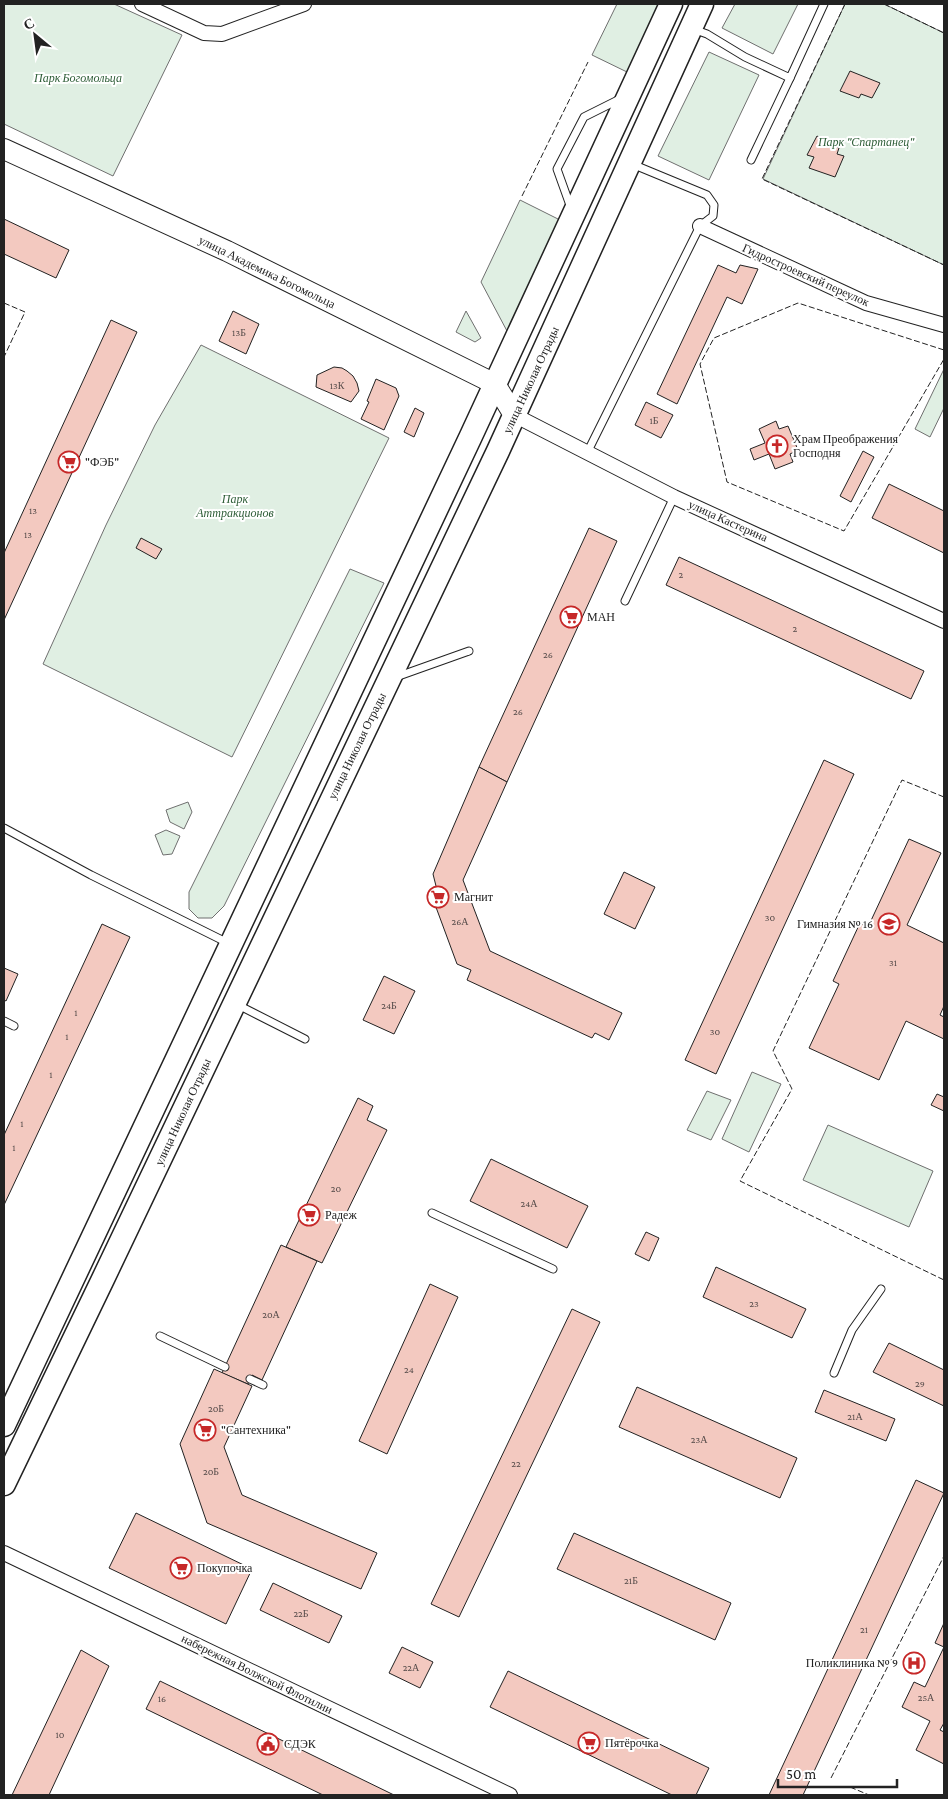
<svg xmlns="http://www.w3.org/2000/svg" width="948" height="1799" viewBox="0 0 948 1799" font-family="'Crimson Pro',serif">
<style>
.green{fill:#e0efe3;stroke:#6f6f6f}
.building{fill:#f3c9c0;stroke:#222}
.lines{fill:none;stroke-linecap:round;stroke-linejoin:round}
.lane-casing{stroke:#222;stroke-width:9}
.street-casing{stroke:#222;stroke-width:16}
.secondary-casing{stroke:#222;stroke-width:22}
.primary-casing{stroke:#222;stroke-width:25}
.lane{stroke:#fff;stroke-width:7}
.street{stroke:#fff;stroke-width:14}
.secondary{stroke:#fff;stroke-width:20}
.primary{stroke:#fff;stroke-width:22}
.fence{stroke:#222;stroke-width:1;stroke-dasharray:6 2.5;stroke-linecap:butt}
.labels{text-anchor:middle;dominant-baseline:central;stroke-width:4;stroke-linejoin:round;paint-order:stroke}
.number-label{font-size:10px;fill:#564c4a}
.park-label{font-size:12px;font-style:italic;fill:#2f5e38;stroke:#fff}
.street-label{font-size:12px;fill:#222;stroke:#fff}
.poi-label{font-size:12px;fill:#222;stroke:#fff;text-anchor:start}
</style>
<rect width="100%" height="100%" fill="#fff"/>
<g class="green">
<path d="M 4,4 L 114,4 L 182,35 L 113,176 L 4,124 Z"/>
<path d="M 617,4 L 660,4 L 627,72 L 592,55 Z"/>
<path d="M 735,4 L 798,4 L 773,54 L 722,28 Z"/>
<path d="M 845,4 L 884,4 L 944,33 L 944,265 L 763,179 Z"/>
<path d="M 709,52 L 759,75 L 709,180 L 658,156 Z"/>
<path d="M 520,200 L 560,220 L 507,331 L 481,282 Z"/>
<path d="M 466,311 L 481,338 L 475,342 L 456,332 Z"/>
<path d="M 201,345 L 389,438 L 232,757 L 43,664 L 106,525 L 155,425 Z"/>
<path d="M 944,369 L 944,408 L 930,437 L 915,429 Z"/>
<path d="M 350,569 L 384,583 L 224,906 L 212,918 L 198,918 L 189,909 L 189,892 Z"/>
<path d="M 188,802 L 192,812 L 184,829 L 170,822 L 166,810 Z"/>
<path d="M 166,830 L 180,836 L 172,854 L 163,855 L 155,835 Z"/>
<path d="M 752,1072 L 781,1084 L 749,1152 L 722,1139 Z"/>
<path d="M 707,1091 L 731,1100 L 711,1140 L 687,1130 Z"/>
<path d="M 828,1125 L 933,1171 L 909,1227 L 803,1180 Z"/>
</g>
<g class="building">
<path d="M 850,71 L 880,83 L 872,98 L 861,94 L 859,98 L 840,91 Z"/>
<path d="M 817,136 L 839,148 L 837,154 L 844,156 L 835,177 L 809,168 L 814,157 L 807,155 Z"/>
<path d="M 4,219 L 69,250 L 56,278 L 4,254 Z"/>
<path d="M 718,265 L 736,273 L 740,265 L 758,269 L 742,304 L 727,297 L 677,404 L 657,394 Z"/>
<path d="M 233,311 L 259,324 L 246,354 L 219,341 Z"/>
<path d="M 111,320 L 137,332 L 4,620 L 4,553 Z"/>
<path d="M 334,367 L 342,368 L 347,371 L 353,376 L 357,383 L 359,391 L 351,402 L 316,387 L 317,375 Z"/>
<path d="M 376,379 L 396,388 L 399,396 L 384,430 L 361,419 L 369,402 L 367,401 Z"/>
<path d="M 646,402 L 673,415 L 661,438 L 635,425 Z"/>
<path d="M 415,408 L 424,413 L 414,437 L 404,432 Z"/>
<path d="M 776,421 L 779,429 L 788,426 L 798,450 L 790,454 L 793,462 L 775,469 L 769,454 L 754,460 L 750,449 L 765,443 L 759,429 Z"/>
<path d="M 863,451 L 874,457 L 851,502 L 840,496 Z"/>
<path d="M 889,484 L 944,511 L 944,553 L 872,518 Z"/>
<path d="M 589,528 L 617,541 L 507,782 L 479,767 Z"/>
<path d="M 141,538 L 162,549 L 156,559 L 136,548 Z"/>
<path d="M 679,557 L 924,671 L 911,699 L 666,585 Z"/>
<path d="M 824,760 L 854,774 L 716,1074 L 685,1060 Z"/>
<path d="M 479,767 L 507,782 L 463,880 L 490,951 L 622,1013 L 609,1040 L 595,1033 L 592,1038 L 467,980 L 471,970 L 457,964 L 430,891 L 437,890 L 433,874 Z"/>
<path d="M 909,839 L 941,853 L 907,925 L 944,943 L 944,1006 L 940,1015 L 944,1017 L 944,1039 L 906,1021 L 879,1080 L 809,1048 L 839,984 L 833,981 L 860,923 L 868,927 Z"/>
<path d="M 624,872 L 655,887 L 635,929 L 604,914 Z"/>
<path d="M 102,924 L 130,937 L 4,1205 L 4,1135 Z"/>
<path d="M 4,968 L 18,974 L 6,1001 L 4,1000 Z"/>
<path d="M 384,976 L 415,991 L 394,1034 L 363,1020 Z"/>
<path d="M 937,1094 L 944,1097 L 944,1111 L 931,1105 Z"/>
<path d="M 358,1098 L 373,1106 L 367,1120 L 387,1130 L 322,1263 L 286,1247 Z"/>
<path d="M 491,1159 L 588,1206 L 567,1248 L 470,1201 Z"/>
<path d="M 646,1232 L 659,1238 L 649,1261 L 635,1254 Z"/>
<path d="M 281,1245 L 317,1261 L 262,1380 L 252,1375 L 248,1384 L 222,1373 Z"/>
<path d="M 716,1267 L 806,1309 L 792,1338 L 703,1297 Z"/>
<path d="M 430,1284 L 458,1297 L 387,1454 L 359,1441 Z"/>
<path d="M 572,1309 L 600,1322 L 459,1617 L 431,1604 Z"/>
<path d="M 889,1343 L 944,1370 L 944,1406 L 873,1372 Z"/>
<path d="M 214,1369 L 252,1386 L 224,1447 L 242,1495 L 377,1553 L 361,1589 L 207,1523 L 180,1444 Z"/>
<path d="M 637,1387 L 797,1458 L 780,1498 L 619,1427 Z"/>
<path d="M 824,1390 L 895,1419 L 886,1441 L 815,1412 Z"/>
<path d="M 916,1480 L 944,1493 L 803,1795 L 769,1795 Z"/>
<path d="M 136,1513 L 252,1569 L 226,1624 L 109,1568 Z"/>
<path d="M 574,1533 L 731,1603 L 715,1640 L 557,1569 Z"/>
<path d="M 273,1583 L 342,1616 L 329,1643 L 260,1610 Z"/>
<path d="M 944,1623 L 944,1723 L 940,1730 L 944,1732 L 944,1764 L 916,1750 L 930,1721 L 902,1707 L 914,1682 L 925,1687 L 944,1647 L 935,1643 Z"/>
<path d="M 402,1647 L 433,1662 L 420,1688 L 389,1673 Z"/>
<path d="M 81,1650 L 109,1666 L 49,1795 L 12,1795 Z"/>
<path d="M 508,1671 L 709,1768 L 696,1795 L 672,1795 L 490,1707 Z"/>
<path d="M 160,1681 L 394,1795 L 323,1795 L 146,1709 Z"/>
</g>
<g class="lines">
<g class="lane-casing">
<g id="lane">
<path d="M 693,29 L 707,34 L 745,57 L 790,78 L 824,4"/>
<path d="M 751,160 L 790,78"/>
<path d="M 571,208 L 557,169 L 584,117 L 620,99"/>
<path d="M 587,453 L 700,226 L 713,216 L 714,205 L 707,195 L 632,164"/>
<path d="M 625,601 L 674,497"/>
<path d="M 396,677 L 469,651"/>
<path d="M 4,828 L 91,875 L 228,943"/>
<path d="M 238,1005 L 305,1039"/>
<path d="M 4,1021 L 14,1026"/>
<path d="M 432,1213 L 553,1269"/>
<path d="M 160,1336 L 225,1367"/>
<path d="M 834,1373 L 852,1330 L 881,1289"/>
<path d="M 250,1379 L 263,1385"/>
</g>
</g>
<g class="street-casing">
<g id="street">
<path d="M 142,4 L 204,33 L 222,34 L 304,4"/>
<path d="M 700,226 L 866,303 L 944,325"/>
<path d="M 514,415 L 674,497 L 944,621"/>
<path d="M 4,1553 L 510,1795"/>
</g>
</g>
<g class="secondary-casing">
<path id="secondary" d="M 4,149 L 227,251 L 495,384 L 514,415"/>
</g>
<g class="primary-casing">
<g id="primary">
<path d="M 4,1425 L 471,436 L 671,4"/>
<path d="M 4,1484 L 103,1279 L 498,451 L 702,4"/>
</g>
</g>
<use href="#lane" class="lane"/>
<use href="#street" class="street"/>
<use href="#secondary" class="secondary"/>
<use href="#primary" class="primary"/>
<g class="fence">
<path d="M 845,4 L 762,179 L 944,265"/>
<path d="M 884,4 L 944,33"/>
<path d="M 522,196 L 588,62"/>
<path d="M 4,303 L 25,312 L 4,357"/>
<path d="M 944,350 L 798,303 L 714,338 L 700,364 L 727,482 L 844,531 L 944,359"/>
<path d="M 944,797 L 902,780 L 773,1051 L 792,1089 L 740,1181 L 944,1280"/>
<path d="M 831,1778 L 944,1556"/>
<path d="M 850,1787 L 869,1795"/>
</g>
</g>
<defs>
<g id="church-ring" transform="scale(1.125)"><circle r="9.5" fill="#fff" stroke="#c62828" stroke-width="1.5"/><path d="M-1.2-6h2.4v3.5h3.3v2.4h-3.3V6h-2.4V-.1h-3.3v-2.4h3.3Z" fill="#c62828"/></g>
<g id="supermarket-ring" transform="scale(1.125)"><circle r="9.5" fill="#fff" stroke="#c62828" stroke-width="1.5"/><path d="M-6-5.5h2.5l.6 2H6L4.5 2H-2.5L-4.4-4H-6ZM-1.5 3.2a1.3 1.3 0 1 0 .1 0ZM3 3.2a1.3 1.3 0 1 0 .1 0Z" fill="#c62828"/></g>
<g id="school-ring" transform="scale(1.125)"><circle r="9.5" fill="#fff" stroke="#c62828" stroke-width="1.5"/><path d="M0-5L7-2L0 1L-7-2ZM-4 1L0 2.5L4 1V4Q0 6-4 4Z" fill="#c62828"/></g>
<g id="hospital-ring" transform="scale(1.125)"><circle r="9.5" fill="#fff" stroke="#c62828" stroke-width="1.5"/><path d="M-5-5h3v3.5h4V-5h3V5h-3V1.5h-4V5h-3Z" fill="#c62828"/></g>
<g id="civic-ring" transform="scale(1.125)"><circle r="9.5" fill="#fff" stroke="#c62828" stroke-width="1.5"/><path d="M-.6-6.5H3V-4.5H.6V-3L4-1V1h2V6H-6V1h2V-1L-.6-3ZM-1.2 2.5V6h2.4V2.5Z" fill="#c62828"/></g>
</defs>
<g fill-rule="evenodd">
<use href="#church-ring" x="777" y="446"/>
<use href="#supermarket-ring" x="69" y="462"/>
<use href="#supermarket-ring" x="571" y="617"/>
<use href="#supermarket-ring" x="438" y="897"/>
<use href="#school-ring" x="889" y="924"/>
<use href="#supermarket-ring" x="309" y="1215"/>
<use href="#supermarket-ring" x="205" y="1430"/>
<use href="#supermarket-ring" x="181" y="1568"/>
<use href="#hospital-ring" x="914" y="1663"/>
<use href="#supermarket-ring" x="589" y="1743"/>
<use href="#civic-ring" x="268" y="1744"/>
</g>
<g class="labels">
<g class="number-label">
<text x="239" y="332">13Б</text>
<text x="337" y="385">13К</text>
<text x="654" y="420">1Б</text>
<text x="33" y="510">13</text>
<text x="28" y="534">13</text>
<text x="681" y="574">2</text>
<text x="795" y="628">2</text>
<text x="548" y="654">26</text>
<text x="518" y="711">26</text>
<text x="770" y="917">30</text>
<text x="460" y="921">26А</text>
<text x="893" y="962">31</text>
<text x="389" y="1005">24Б</text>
<text x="76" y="1012">1</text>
<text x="715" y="1031">30</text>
<text x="67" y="1036">1</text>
<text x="51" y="1074">1</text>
<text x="22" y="1123">1</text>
<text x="14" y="1147">1</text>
<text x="336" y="1188">20</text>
<text x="529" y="1203">24А</text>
<text x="754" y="1303">23</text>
<text x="271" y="1314">20А</text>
<text x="409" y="1369">24</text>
<text x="920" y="1383">29</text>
<text x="216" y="1408">20Б</text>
<text x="855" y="1416">21А</text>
<text x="699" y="1439">23А</text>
<text x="516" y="1463">22</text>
<text x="211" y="1471">20Б</text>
<text x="631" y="1580">21Б</text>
<text x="301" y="1613">22Б</text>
<text x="864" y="1629">21</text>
<text x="411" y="1667">22А</text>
<text x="926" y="1697">25А</text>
<text x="162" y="1698">16</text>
<text x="60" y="1734">10</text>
</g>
<g class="park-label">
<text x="78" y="78">Парк Богомольца</text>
<text x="866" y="142">Парк "Спартанец"</text>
<text x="235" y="499">Парк<tspan x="235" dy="14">Аттракционов</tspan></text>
</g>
<g class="street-label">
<text transform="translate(267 272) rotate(26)">улица Академика Богомольца</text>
<text transform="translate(806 275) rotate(24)">Гидростроевский переулок</text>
<text transform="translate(531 380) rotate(-65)">улица Николая Отрады</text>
<text transform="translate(728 521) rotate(24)">улица Кастерина</text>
<text transform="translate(357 746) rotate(-64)">улица Николая Отрады</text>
<text transform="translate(183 1112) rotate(-65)">улица Николая Отрады</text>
<text transform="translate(257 1674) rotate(26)">набережная Волжской Флотилии</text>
</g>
<g class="poi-label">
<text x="793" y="439">Храм Преображения<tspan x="793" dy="14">Господня</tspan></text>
<text x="85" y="462">"ФЭБ"</text>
<text x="587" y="617">МАН</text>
<text x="454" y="897">Магнит</text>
<text x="873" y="924" text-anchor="end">Гимназия № 16</text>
<text x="325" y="1215">Радеж</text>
<text x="221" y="1430">"Сантехника"</text>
<text x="197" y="1568">Покупочка</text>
<text x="898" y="1663" text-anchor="end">Поликлиника № 9</text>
<text x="605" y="1743">Пятёрочка</text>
<text x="284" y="1744">СДЭК</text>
</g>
</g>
<rect width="948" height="1799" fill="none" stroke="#222222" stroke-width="10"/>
<g transform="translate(35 35) rotate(331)" stroke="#ffffff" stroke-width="4" paint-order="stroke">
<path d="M0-4L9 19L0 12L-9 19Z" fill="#222222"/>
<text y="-8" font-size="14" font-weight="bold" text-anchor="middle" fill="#222222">С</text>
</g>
<path d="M778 1779v8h119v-8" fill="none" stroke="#222222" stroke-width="2.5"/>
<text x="786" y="1779" font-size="15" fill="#222222" stroke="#ffffff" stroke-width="4" paint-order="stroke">50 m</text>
</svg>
